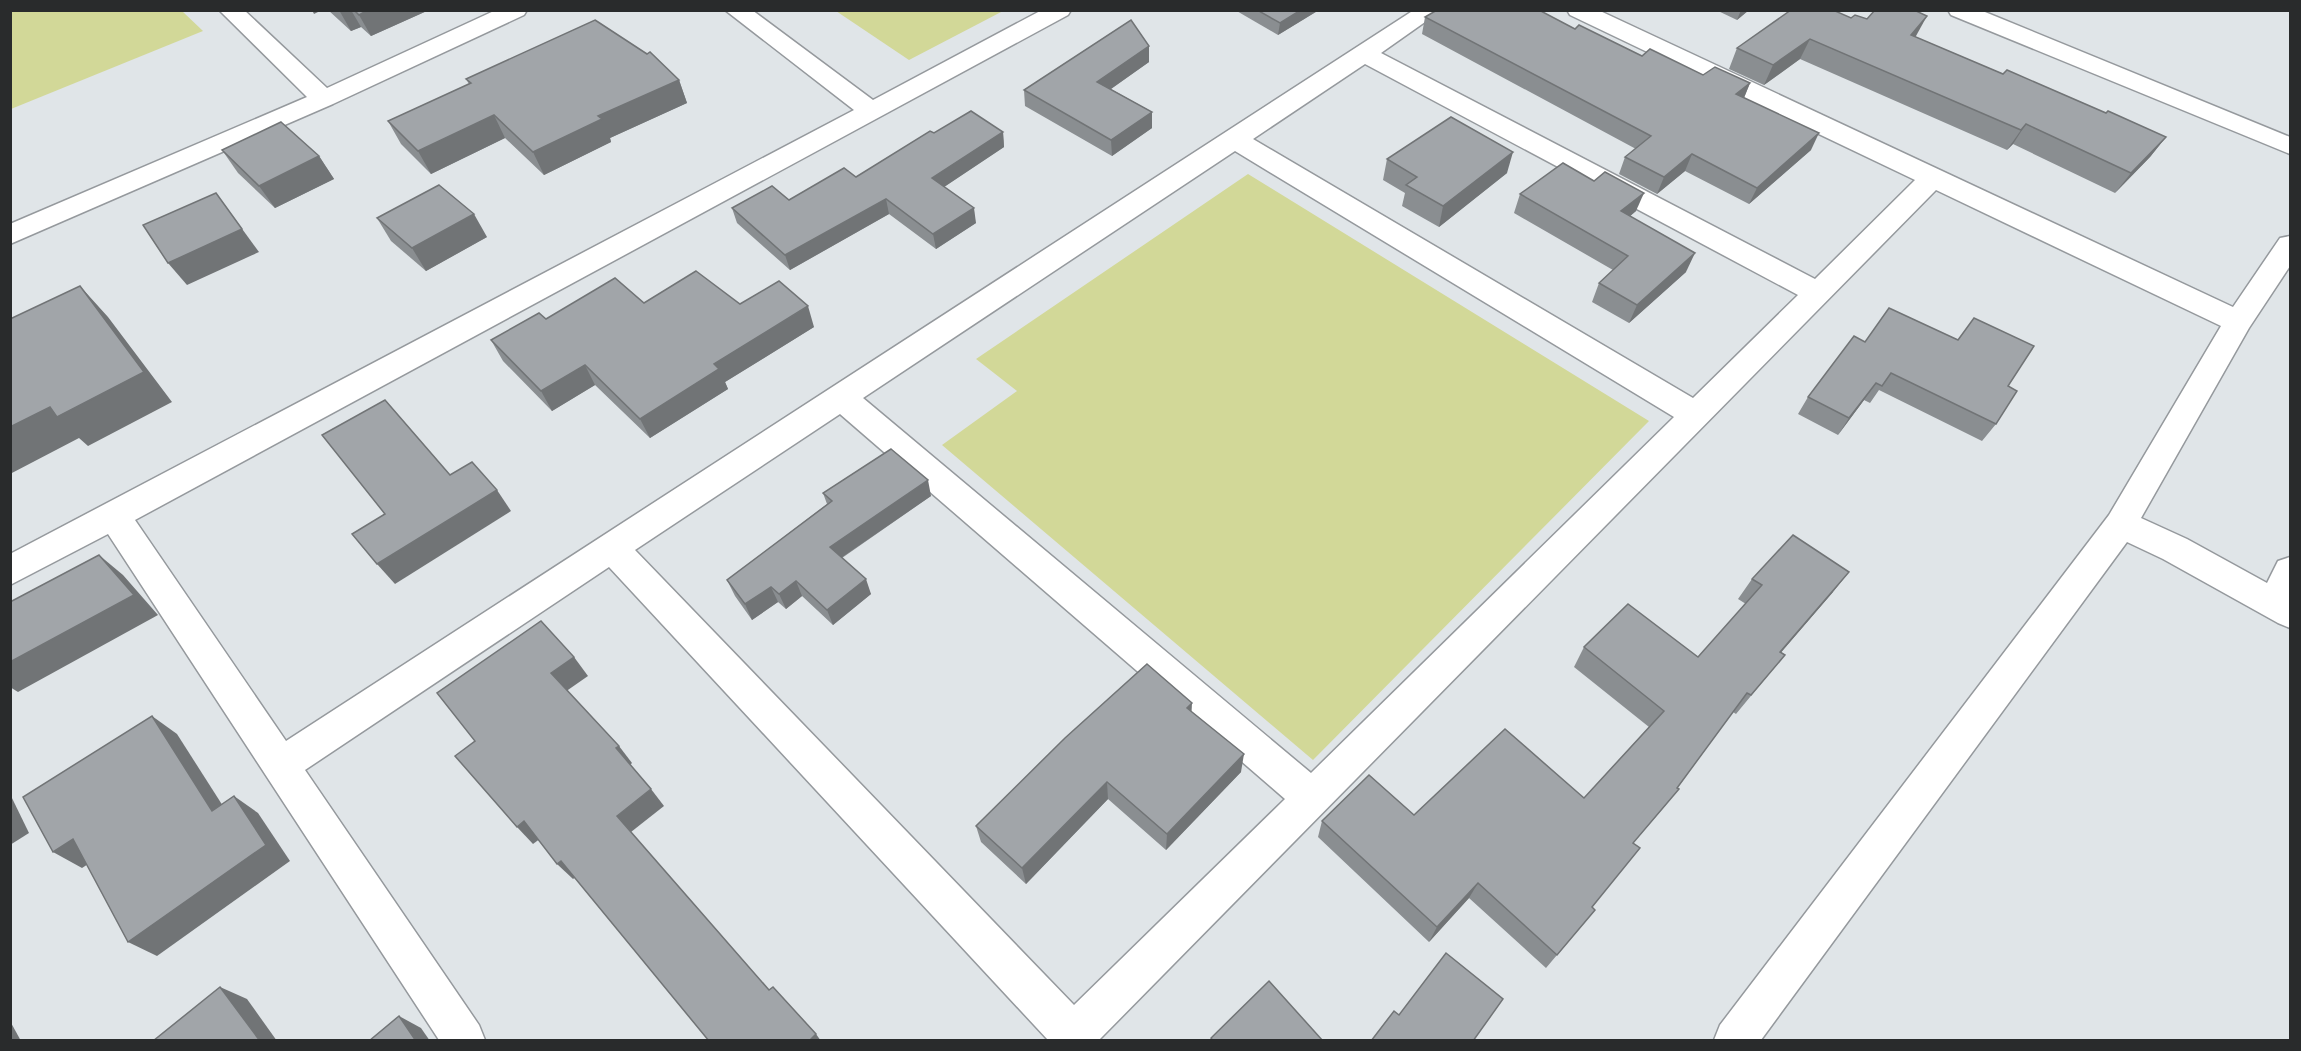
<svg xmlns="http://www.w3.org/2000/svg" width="2301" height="1051" viewBox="0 0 2301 1051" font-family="Georgia,serif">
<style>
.green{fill:#d2d898}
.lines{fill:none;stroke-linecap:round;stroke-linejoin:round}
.street-casing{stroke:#95999d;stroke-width:3}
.street{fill:#fff;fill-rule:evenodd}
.wall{fill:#8a8e91}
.shaded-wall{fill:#717476}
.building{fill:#a1a5a9;stroke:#717476;stroke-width:1.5}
</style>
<rect width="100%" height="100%" fill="#e0e5e8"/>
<g class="green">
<path d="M 11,10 L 182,11 L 203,31 L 11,109 Z"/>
<path d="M 836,11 L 1003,11 L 909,60 Z"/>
<path d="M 1248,174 L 1649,421 L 1313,760 L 942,445 L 1017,391 L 976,359 Z"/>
</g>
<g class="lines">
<g class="street-casing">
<g id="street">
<path d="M 219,10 L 244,10 L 327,88 L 496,10 L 527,10 L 524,15 L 333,104 L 10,244 L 10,224 L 307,97 Z"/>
<path d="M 725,10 L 752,10 L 873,100 L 1042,10 L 1071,10 L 1068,15 L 135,520 L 286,741 L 1414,10 L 1442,10 L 1381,53 L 1815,279 L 1915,180 L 1570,15 L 1567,10 L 1598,10 L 2233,307 L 2280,238 L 2290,236 L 2290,266 L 2249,328 L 2141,518 L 2187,539 L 2267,583 L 2278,561 L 2290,557 L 2290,628 L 2278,623 L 2163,559 L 2127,542 L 1761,1040 L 1714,1040 L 1720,1025 L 2109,515 L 2221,326 L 1936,190 L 1099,1040 L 1048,1040 L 609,567 L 305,770 L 479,1025 L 485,1040 L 439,1040 L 108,534 L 10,585 L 10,554 L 854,110 ZM 1365,64 L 1798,295 L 1693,398 L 1253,139 ZM 1235,151 L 1674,417 L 1311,773 L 863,398 ZM 840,414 L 1285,799 L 1074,1005 L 635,550 Z"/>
<path d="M 1948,10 L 1980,10 L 2290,137 L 2290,154 L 1951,15 Z"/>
</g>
</g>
<use href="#street" class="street"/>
</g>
<g class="wall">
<path d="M 328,10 L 429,10 L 371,36 L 361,27 L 351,31 Z"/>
<path d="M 1235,10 L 1319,10 L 1278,35 Z"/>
<path d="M 1716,10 L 1749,10 L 1737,20 Z"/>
<path d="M 1425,17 L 1575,29 L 1642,56 L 1703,75 L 1750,83 L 1744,98 L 1811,150 L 1749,204 L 1685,171 L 1657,194 L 1619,174 L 1625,157 L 1636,149 L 1422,34 Z"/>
<path d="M 1867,19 L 1916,37 L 2003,74 L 2166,137 L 2150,157 L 2115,193 L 2013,144 L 2007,150 L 1800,59 L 1764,85 L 1729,69 L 1737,48 Z"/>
<path d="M 1149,46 L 1149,62 L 1111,89 L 1152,112 L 1152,128 L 1112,156 L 1025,106 L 1024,90 Z"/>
<path d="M 466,79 L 679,80 L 687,103 L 610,138 L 611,142 L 544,175 L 505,138 L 431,174 L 401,144 L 388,121 L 469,84 Z"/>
<path d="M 1003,132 L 1004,147 L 944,187 L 976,223 L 936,249 L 889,214 L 790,270 L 737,223 L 732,208 L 789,200 L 856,177 L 934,133 Z"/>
<path d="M 222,150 L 319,156 L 334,179 L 275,208 L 238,173 Z"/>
<path d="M 1387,159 L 1507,173 L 1439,227 L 1402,206 L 1405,193 L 1383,180 Z"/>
<path d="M 1520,194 L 1636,211 L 1630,216 L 1686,272 L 1629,323 L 1592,302 L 1599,283 L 1613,270 L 1514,213 Z"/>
<path d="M 377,218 L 487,237 L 426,271 L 391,241 Z"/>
<path d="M 644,303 L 740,304 L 814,327 L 725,382 L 728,389 L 650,438 L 595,385 L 552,411 L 503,361 L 491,340 L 546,319 Z"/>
<path d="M 1865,342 L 2008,386 L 1996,424 L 1982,441 L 1879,390 L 1870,403 L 1864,400 L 1838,435 L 1798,414 L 1808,397 Z"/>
<path d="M 823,493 L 931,496 L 842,558 L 871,594 L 833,625 L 802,596 L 786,609 L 778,602 L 752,620 L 735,596 L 727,580 L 827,504 Z"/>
<path d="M 1752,579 L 1833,592 L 1781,652 L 1769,674 L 1736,714 L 1733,712 L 1677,788 L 1665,806 L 1633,843 L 1592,907 L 1595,910 L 1546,968 L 1469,898 L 1429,942 L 1318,837 L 1322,821 L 1414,815 L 1584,798 L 1649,727 L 1574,667 L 1584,647 L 1698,657 L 1746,604 L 1738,599 Z"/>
<path d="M 1191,711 L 1241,772 L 1166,850 L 1108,799 L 1026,884 L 981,842 L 976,826 Z"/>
</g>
<g class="shaded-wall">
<path d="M 312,10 L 322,10 L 314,14 Z"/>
<path d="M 339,10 L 351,10 L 361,27 L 351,31 Z"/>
<path d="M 368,10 L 429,10 L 371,36 L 359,15 Z"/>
<path d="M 1301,10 L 1319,10 L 1278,35 L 1280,23 Z"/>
<path d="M 1741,10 L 1749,10 L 1737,20 Z"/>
<path d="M 1927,16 L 1916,36 L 1900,55 L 1911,35 Z"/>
<path d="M 1810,39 L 1800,59 L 1764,85 L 1773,65 Z"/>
<path d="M 1149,46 L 1149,62 L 1098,98 L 1097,82 Z"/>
<path d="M 679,80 L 687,103 L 610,138 L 611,142 L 544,175 L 533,152 L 598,116 Z"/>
<path d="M 1750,83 L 1743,100 L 1736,94 Z"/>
<path d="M 1152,112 L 1152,128 L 1112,156 L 1111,140 Z"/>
<path d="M 494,115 L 505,138 L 431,174 L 418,151 Z"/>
<path d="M 2026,124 L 2013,144 L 2007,150 L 2021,130 Z"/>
<path d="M 1003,132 L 1004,147 L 935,193 L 932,178 Z"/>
<path d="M 1819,133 L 1811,150 L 1749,204 L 1757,188 Z"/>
<path d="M 2166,137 L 2150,157 L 2115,193 L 2131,173 Z"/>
<path d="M 1513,152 L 1507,173 L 1439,227 L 1443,206 Z"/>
<path d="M 1692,154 L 1685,171 L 1657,194 L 1664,177 Z"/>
<path d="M 319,156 L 334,179 L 275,208 L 259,186 Z"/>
<path d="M 216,193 L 259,252 L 187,285 L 168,263 Z"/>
<path d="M 1644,193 L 1636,211 L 1614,230 L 1621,211 Z"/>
<path d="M 886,199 L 889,214 L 790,270 L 785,255 Z"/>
<path d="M 974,208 L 976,223 L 936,249 L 933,234 Z"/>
<path d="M 474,214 L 487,237 L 426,271 L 412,248 Z"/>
<path d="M 1695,253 L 1686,272 L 1629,323 L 1637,305 Z"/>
<path d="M 80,286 L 108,317 L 172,402 L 88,446 L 79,438 L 10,474 L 10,427 Z"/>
<path d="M 808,306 L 814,327 L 725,382 L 728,389 L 650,438 L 640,419 L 714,364 Z"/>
<path d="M 585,365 L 595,385 L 552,411 L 541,391 Z"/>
<path d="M 1876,383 L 1864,400 L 1838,435 L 1849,418 Z"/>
<path d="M 928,480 L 931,496 L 835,562 L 830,547 Z"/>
<path d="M 497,490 L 511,511 L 395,584 L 377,564 Z"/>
<path d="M 99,555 L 123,575 L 158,615 L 18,692 L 10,687 L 10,662 Z"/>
<path d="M 1849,572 L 1833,592 L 1765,671 L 1780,652 Z"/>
<path d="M 866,579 L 871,594 L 833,625 L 827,610 Z"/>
<path d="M 796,581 L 802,596 L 786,609 L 779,594 Z"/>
<path d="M 771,587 L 778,602 L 752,620 L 745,604 Z"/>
<path d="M 574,657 L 588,676 L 565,692 L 551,673 Z"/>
<path d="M 1192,703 L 1191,722 L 1187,708 Z"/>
<path d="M 152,716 L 177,734 L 237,828 L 212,811 Z"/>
<path d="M 619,746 L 632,763 L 630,765 L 616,748 Z"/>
<path d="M 1244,754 L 1241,772 L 1166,850 L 1167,834 Z"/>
<path d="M 1107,782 L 1108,799 L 1026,884 L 1022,868 Z"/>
<path d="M 651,789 L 664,806 L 631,832 L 617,816 Z"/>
<path d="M 10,794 L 29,833 L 10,845 Z"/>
<path d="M 234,796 L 258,813 L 290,861 L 157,956 L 128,942 Z"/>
<path d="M 524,821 L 541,838 L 533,844 L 517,827 Z"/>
<path d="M 73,839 L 102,855 L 82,868 L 53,852 Z"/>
<path d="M 561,861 L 577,876 L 573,879 L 557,864 Z"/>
<path d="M 1478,883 L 1469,898 L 1429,942 L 1437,927 Z"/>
<path d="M 220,987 L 247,999 L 277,1041 L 260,1041 Z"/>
<path d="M 399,1016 L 421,1028 L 430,1041 L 416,1041 Z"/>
<path d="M 10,1021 L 21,1041 L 10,1041 Z"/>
<path d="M 816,1034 L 821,1041 L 809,1041 Z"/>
</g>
<g class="building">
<path d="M 354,10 L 368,10 L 359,15 Z"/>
<path d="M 1257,10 L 1301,10 L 1280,23 Z"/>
<path d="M 1437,10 L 1539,10 L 1575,29 L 1579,25 L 1642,56 L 1650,49 L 1703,75 L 1715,67 L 1750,83 L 1736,94 L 1819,133 L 1757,188 L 1692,154 L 1664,177 L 1625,157 L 1651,136 L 1425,17 Z"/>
<path d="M 1791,10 L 1833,10 L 1851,18 L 1855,15 L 1867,19 L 1875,10 L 1914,10 L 1927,16 L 1911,35 L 2003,74 L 2007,70 L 2106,113 L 2108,111 L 2166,137 L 2131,173 L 2026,124 L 2021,130 L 1810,39 L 1773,65 L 1737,48 Z"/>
<path d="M 595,20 L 647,54 L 650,52 L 679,80 L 598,116 L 602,119 L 533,152 L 494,115 L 418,151 L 388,121 L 471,83 L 466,79 Z"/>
<path d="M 1131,20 L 1149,46 L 1097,82 L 1152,112 L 1111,140 L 1024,90 Z"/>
<path d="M 971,111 L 1003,132 L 932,178 L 974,208 L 933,234 L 886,199 L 785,255 L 732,208 L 772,186 L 789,200 L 844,168 L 856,177 L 930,131 L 934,133 Z"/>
<path d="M 1451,117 L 1513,152 L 1443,206 L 1406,185 L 1417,177 L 1387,159 Z"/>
<path d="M 281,122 L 319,156 L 259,186 L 222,150 Z"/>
<path d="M 1563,163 L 1594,181 L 1605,172 L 1644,193 L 1621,211 L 1695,253 L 1637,305 L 1599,283 L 1628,256 L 1520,194 Z"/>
<path d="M 439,185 L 474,214 L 412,248 L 377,218 Z"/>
<path d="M 216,193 L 242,229 L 168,263 L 143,225 Z"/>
<path d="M 696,271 L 740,304 L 779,281 L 808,306 L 714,364 L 719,369 L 640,419 L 585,365 L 541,391 L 491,340 L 539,313 L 546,319 L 615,278 L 644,303 Z"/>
<path d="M 80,286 L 144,372 L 57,417 L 50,407 L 10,427 L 10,319 Z"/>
<path d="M 1889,308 L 1958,340 L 1974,318 L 2034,346 L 2008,386 L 2017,391 L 1996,424 L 1891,373 L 1882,386 L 1876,383 L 1849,418 L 1808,397 L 1854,336 L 1865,342 Z"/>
<path d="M 385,400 L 450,475 L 472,462 L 497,490 L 377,564 L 352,534 L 385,514 L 322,435 Z"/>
<path d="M 891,449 L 928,480 L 830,547 L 866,579 L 827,610 L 796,581 L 779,594 L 771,587 L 745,604 L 727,580 L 832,501 L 823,493 Z"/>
<path d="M 1793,535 L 1849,572 L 1780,652 L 1785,655 L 1751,695 L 1747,693 L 1677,788 L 1679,789 L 1633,843 L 1640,848 L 1592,907 L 1595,910 L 1557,955 L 1478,883 L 1437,927 L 1322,821 L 1369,775 L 1414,815 L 1505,729 L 1584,798 L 1664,711 L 1584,647 L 1628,604 L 1698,657 L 1762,585 L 1752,579 Z"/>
<path d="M 99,555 L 134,595 L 10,662 L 10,602 Z"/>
<path d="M 541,621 L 574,657 L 551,673 L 619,746 L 616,748 L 651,789 L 617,816 L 769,990 L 773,987 L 816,1034 L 809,1041 L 709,1041 L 561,861 L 557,864 L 524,821 L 517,827 L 455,756 L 475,741 L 437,693 Z"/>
<path d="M 1147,664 L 1192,703 L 1187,708 L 1244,754 L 1167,834 L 1107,782 L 1022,868 L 976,826 L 1065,738 Z"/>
<path d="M 152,716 L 212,811 L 234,796 L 266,845 L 128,942 L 73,839 L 53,852 L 23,797 Z"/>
<path d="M 1446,953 L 1503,999 L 1473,1041 L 1371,1041 L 1394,1011 L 1399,1015 Z"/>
<path d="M 1269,981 L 1323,1041 L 1213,1041 L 1211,1038 Z"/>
<path d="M 220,987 L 260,1041 L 153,1041 Z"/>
<path d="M 399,1016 L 416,1041 L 369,1041 Z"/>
</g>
<rect width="2301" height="1051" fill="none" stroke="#292b2c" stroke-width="24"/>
</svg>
